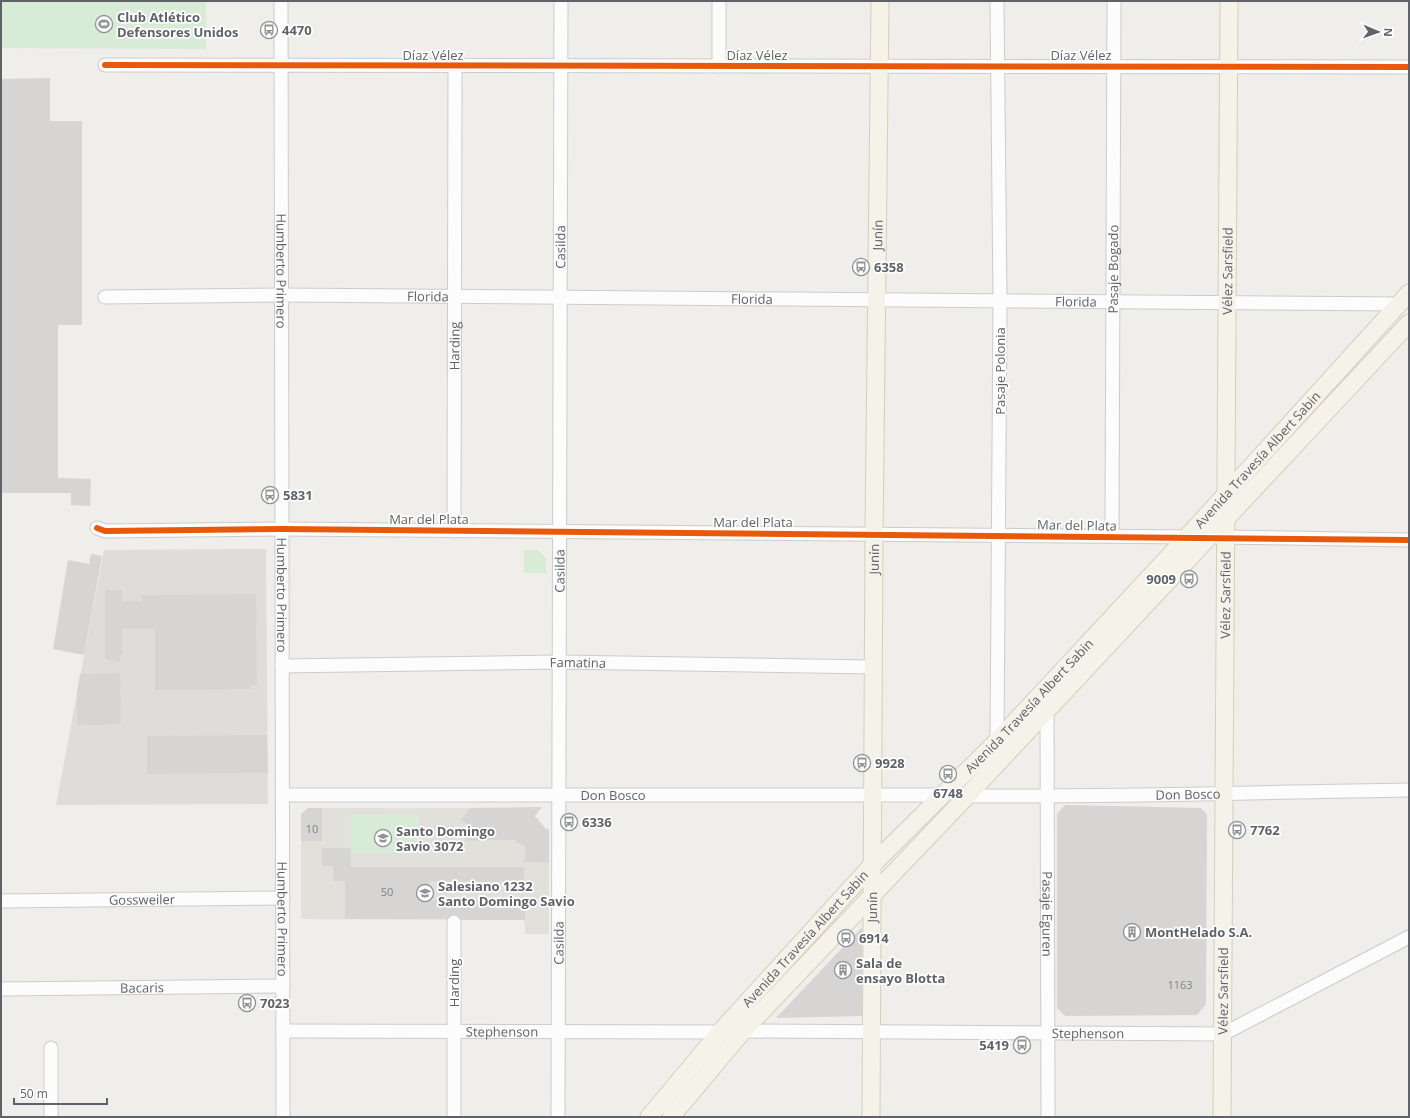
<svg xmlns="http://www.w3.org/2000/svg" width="1410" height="1118" viewBox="0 0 1410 1118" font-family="'Open Sans',sans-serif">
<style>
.industrial{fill:#dfddda}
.education{fill:#e2e0da}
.green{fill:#d8ebd6}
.building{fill:#d6d5d3}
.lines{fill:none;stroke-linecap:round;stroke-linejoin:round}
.minor-casing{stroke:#cbcccc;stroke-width:15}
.major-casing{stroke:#d7ceb8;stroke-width:19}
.minor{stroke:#fdfcfc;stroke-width:13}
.major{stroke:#f4f2e9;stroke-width:17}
.cycleway-casing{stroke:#fff;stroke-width:8}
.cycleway{stroke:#e8590c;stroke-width:6}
.labels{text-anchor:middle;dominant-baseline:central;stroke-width:3.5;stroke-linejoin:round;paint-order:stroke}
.number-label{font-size:11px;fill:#7e8184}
.poi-label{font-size:13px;font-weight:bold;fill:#5f6368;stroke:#fff;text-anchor:start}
.street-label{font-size:13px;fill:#5f6368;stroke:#fff}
</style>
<rect width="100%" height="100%" fill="#efeeea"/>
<path class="industrial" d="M 266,549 L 268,804 L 56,805 L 104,550 Z"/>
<path class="education" d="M 308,808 L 470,808 L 461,818 L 470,828 L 462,835 L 467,841 L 515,840 L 516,843 L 520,844 L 525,840 L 524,862 L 549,863 L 549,934 L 525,934 L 524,920 L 301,919 L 301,814 Z"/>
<g class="green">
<path d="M 1,1 L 206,1 L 206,49 L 1,48 Z"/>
<path d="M 524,550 L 538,550 L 546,558 L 546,573 L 524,573 Z"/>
<path d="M 351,814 L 419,815 L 419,853 L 351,853 Z"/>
</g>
<g class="building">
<path d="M 50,78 L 50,121 L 82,121 L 82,325 L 58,325 L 58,478 L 91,479 L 90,506 L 71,505 L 71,493 L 1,493 L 1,79 Z"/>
<path d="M 91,554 L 102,556 L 84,655 L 53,649 L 68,560 L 89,564 Z"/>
<path d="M 105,590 L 122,590 L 122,601 L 142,601 L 142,595 L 256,594 L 257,685 L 251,685 L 251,689 L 155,690 L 155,629 L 122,629 L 122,655 L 120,655 L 120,662 L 105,659 Z"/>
<path d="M 120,673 L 121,724 L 77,725 L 77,691 L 80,674 Z"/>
<path d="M 267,735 L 268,773 L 147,774 L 147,736 Z"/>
<path d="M 1065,805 L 1201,808 L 1207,814 L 1206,1004 L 1197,1015 L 1065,1016 L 1057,1008 L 1057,814 Z"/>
<path d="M 542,807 L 535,816 L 546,829 L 549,829 L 549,863 L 524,862 L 525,845 L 516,843 L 515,840 L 467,841 L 461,835 L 470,828 L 461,819 L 470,808 Z"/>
<path d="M 308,808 L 322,808 L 322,841 L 301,841 L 301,814 Z"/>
<path d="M 322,848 L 351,848 L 351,867 L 524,867 L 524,882 L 429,881 L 429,900 L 525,901 L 525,920 L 461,920 L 458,915 L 454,914 L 450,915 L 447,919 L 345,919 L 345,881 L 333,881 L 333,866 L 322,866 Z"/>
<path d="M 862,927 L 862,1016 L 776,1018 Z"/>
</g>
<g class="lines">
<g class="minor-casing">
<g id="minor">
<path id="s1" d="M 281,1 L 283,1117"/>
<path d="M 997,1 L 1000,301 L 997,741"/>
<path d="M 105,65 L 1409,67"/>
<path d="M 719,66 L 719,1"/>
<path id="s2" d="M 105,297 L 283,295 L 1399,304"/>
<path d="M 97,528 L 105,531 L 282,529 L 1193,537"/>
<path id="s3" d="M 454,531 L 455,66"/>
<path id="s4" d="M 1112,536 L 1114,1"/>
<path d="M 1217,537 L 1409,540"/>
<path id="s5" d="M 282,666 L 559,662 L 873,667"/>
<path id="s6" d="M 1047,711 L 1048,1117"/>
<path id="s7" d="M 283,795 L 943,795"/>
<path id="s8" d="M 967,796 C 1114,797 1262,792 1409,790"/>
<path id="s9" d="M 1,901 L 283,898"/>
<path d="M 454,922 L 454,1117"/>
<path id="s10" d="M 1,989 L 283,986"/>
<path id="s11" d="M 283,1031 L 720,1032"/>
<path id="s12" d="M 743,1031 L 1223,1034 L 1409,937"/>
<path d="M 51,1117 L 51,1048"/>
<path id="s13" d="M 558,1117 L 561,1"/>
</g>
</g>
<g class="major-casing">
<g id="major">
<path id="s14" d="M 649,1117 L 720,1032 L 873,864 L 997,741 L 1187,537 L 1409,293"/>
<path d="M 671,1117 L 743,1031 L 967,796 L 1409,323"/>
<path id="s15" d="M 871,1117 L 874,534 L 880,1"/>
<path id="s16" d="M 1222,1117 L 1229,1"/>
</g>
</g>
<use href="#minor" class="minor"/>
<use href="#major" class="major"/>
<g class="cycleway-casing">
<g id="cycleway">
<path d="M 105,65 L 1409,67"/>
<path d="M 97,528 L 105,531 L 282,529 L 1409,540"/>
</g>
</g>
<use href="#cycleway" class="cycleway"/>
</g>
<defs>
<g id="stadium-ring" transform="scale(0.9)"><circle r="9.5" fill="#fff" stroke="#919496" stroke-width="1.5"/><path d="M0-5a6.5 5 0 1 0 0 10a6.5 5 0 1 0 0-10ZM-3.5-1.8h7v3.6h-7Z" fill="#919496"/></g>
<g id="bus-ring" transform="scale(0.9)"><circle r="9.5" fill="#fff" stroke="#919496" stroke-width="1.5"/><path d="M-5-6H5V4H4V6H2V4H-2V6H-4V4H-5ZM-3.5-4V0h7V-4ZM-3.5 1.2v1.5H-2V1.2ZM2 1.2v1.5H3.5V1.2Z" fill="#919496"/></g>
<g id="university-ring" transform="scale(0.9)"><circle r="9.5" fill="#fff" stroke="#919496" stroke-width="1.5"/><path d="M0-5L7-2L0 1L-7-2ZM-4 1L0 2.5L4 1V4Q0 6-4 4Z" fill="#919496"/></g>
<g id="school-ring" transform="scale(0.9)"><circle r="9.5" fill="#fff" stroke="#919496" stroke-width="1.5"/><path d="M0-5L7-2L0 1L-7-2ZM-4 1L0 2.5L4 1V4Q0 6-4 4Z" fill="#919496"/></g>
<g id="building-ring" transform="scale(0.9)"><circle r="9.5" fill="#fff" stroke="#919496" stroke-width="1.5"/><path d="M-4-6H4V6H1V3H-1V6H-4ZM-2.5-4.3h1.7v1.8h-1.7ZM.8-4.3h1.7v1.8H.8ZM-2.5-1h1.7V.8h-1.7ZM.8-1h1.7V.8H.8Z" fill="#919496"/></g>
</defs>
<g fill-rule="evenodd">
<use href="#stadium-ring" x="104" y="24"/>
<use href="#bus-ring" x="269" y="30"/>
<use href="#bus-ring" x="861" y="267"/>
<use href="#bus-ring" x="270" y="495"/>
<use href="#bus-ring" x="1189" y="579"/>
<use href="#bus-ring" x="862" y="763"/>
<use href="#bus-ring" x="948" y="774"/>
<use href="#bus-ring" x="569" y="822"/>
<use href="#bus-ring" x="1237" y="830"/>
<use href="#university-ring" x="383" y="838"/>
<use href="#school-ring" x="425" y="893"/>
<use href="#building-ring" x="1132" y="932"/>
<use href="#bus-ring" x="846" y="938"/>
<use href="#building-ring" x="843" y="970"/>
<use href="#bus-ring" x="247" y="1003"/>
<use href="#bus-ring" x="1022" y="1045"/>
</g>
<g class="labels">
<g class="number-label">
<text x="312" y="828">10</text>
<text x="387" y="891">50</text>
<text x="1180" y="984">1163</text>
</g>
<g class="poi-label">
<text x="117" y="17">Club Atlético<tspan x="117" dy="15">Defensores Unidos</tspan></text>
<text x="282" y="30">4470</text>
<text x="874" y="267">6358</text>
<text x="283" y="495">5831</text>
<text x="1176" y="579" text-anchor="end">9009</text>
<text x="875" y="763">9928</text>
<text x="948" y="793" text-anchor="middle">6748</text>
<text x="582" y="822">6336</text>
<text x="1250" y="830">7762</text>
<text x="396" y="831">Santo Domingo<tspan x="396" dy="15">Savio 3072</tspan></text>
<text x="438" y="886">Salesiano 1232<tspan x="438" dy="15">Santo Domingo Savio</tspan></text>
<text x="1145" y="932">MontHelado S.A.</text>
<text x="859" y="938">6914</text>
<text x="856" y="963">Sala de<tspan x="856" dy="15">ensayo Blotta</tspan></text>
<text x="260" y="1003">7023</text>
<text x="1009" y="1045" text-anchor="end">5419</text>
</g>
<g class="street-label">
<text x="433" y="55">Díaz Vélez</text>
<text x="757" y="55">Díaz Vélez</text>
<text x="1081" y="55">Díaz Vélez</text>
<text stroke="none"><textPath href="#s15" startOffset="882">Junín</textPath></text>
<text stroke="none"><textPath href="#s13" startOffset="870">Casilda</textPath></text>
<text stroke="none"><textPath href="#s4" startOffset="267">Pasaje Bogado</textPath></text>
<text stroke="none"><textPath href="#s1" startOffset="270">Humberto Primero</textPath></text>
<text stroke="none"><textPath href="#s16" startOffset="846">Vélez Sarsfield</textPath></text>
<text stroke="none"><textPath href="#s2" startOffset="323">Florida</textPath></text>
<text stroke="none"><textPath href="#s2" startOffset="647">Florida</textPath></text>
<text stroke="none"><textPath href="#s2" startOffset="971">Florida</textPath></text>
<text stroke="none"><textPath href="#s3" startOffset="185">Harding</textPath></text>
<text transform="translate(1000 371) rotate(-90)">Pasaje Polonia</text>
<text stroke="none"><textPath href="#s14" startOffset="896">Avenida Travesía Albert Sabin</textPath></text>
<text x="429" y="519">Mar del Plata</text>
<text x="753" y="522">Mar del Plata</text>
<text transform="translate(1077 525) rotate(1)">Mar del Plata</text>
<text stroke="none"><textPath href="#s15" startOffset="558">Junín</textPath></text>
<text stroke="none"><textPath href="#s13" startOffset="546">Casilda</textPath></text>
<text stroke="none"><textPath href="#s1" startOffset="594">Humberto Primero</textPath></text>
<text stroke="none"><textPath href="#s16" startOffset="522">Vélez Sarsfield</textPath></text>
<text stroke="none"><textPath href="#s5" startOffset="296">Famatina</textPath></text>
<text stroke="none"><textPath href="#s14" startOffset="560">Avenida Travesía Albert Sabin</textPath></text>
<text stroke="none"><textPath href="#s8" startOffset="221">Don Bosco</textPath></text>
<text stroke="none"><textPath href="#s7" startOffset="330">Don Bosco</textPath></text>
<text stroke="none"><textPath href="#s9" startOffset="141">Gossweiler</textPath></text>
<text stroke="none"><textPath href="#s15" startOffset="210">Junín</textPath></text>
<text stroke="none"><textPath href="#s6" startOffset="203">Pasaje Eguren</textPath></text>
<text stroke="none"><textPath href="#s1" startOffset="918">Humberto Primero</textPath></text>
<text stroke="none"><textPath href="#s14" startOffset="237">Avenida Travesía Albert Sabin</textPath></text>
<text stroke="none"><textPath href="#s13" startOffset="174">Casilda</textPath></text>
<text transform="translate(454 983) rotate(-90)">Harding</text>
<text stroke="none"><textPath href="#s10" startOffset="141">Bacaris</textPath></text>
<text stroke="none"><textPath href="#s16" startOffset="126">Vélez Sarsfield</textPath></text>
<text stroke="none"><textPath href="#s11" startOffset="219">Stephenson</textPath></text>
<text stroke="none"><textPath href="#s12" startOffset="345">Stephenson</textPath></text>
</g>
</g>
<rect width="1410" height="1118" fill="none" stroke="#5f6368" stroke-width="4"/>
<g transform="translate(1378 32) rotate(92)" stroke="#ffffff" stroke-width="3" paint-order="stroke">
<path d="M0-3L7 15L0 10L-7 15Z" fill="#5f6368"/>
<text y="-6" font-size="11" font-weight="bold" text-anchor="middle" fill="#5f6368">N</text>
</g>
<path d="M14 1098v6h93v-6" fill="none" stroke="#5f6368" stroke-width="2"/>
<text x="20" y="1098" font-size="12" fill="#5f6368" stroke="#ffffff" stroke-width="3" paint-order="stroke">50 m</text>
</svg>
